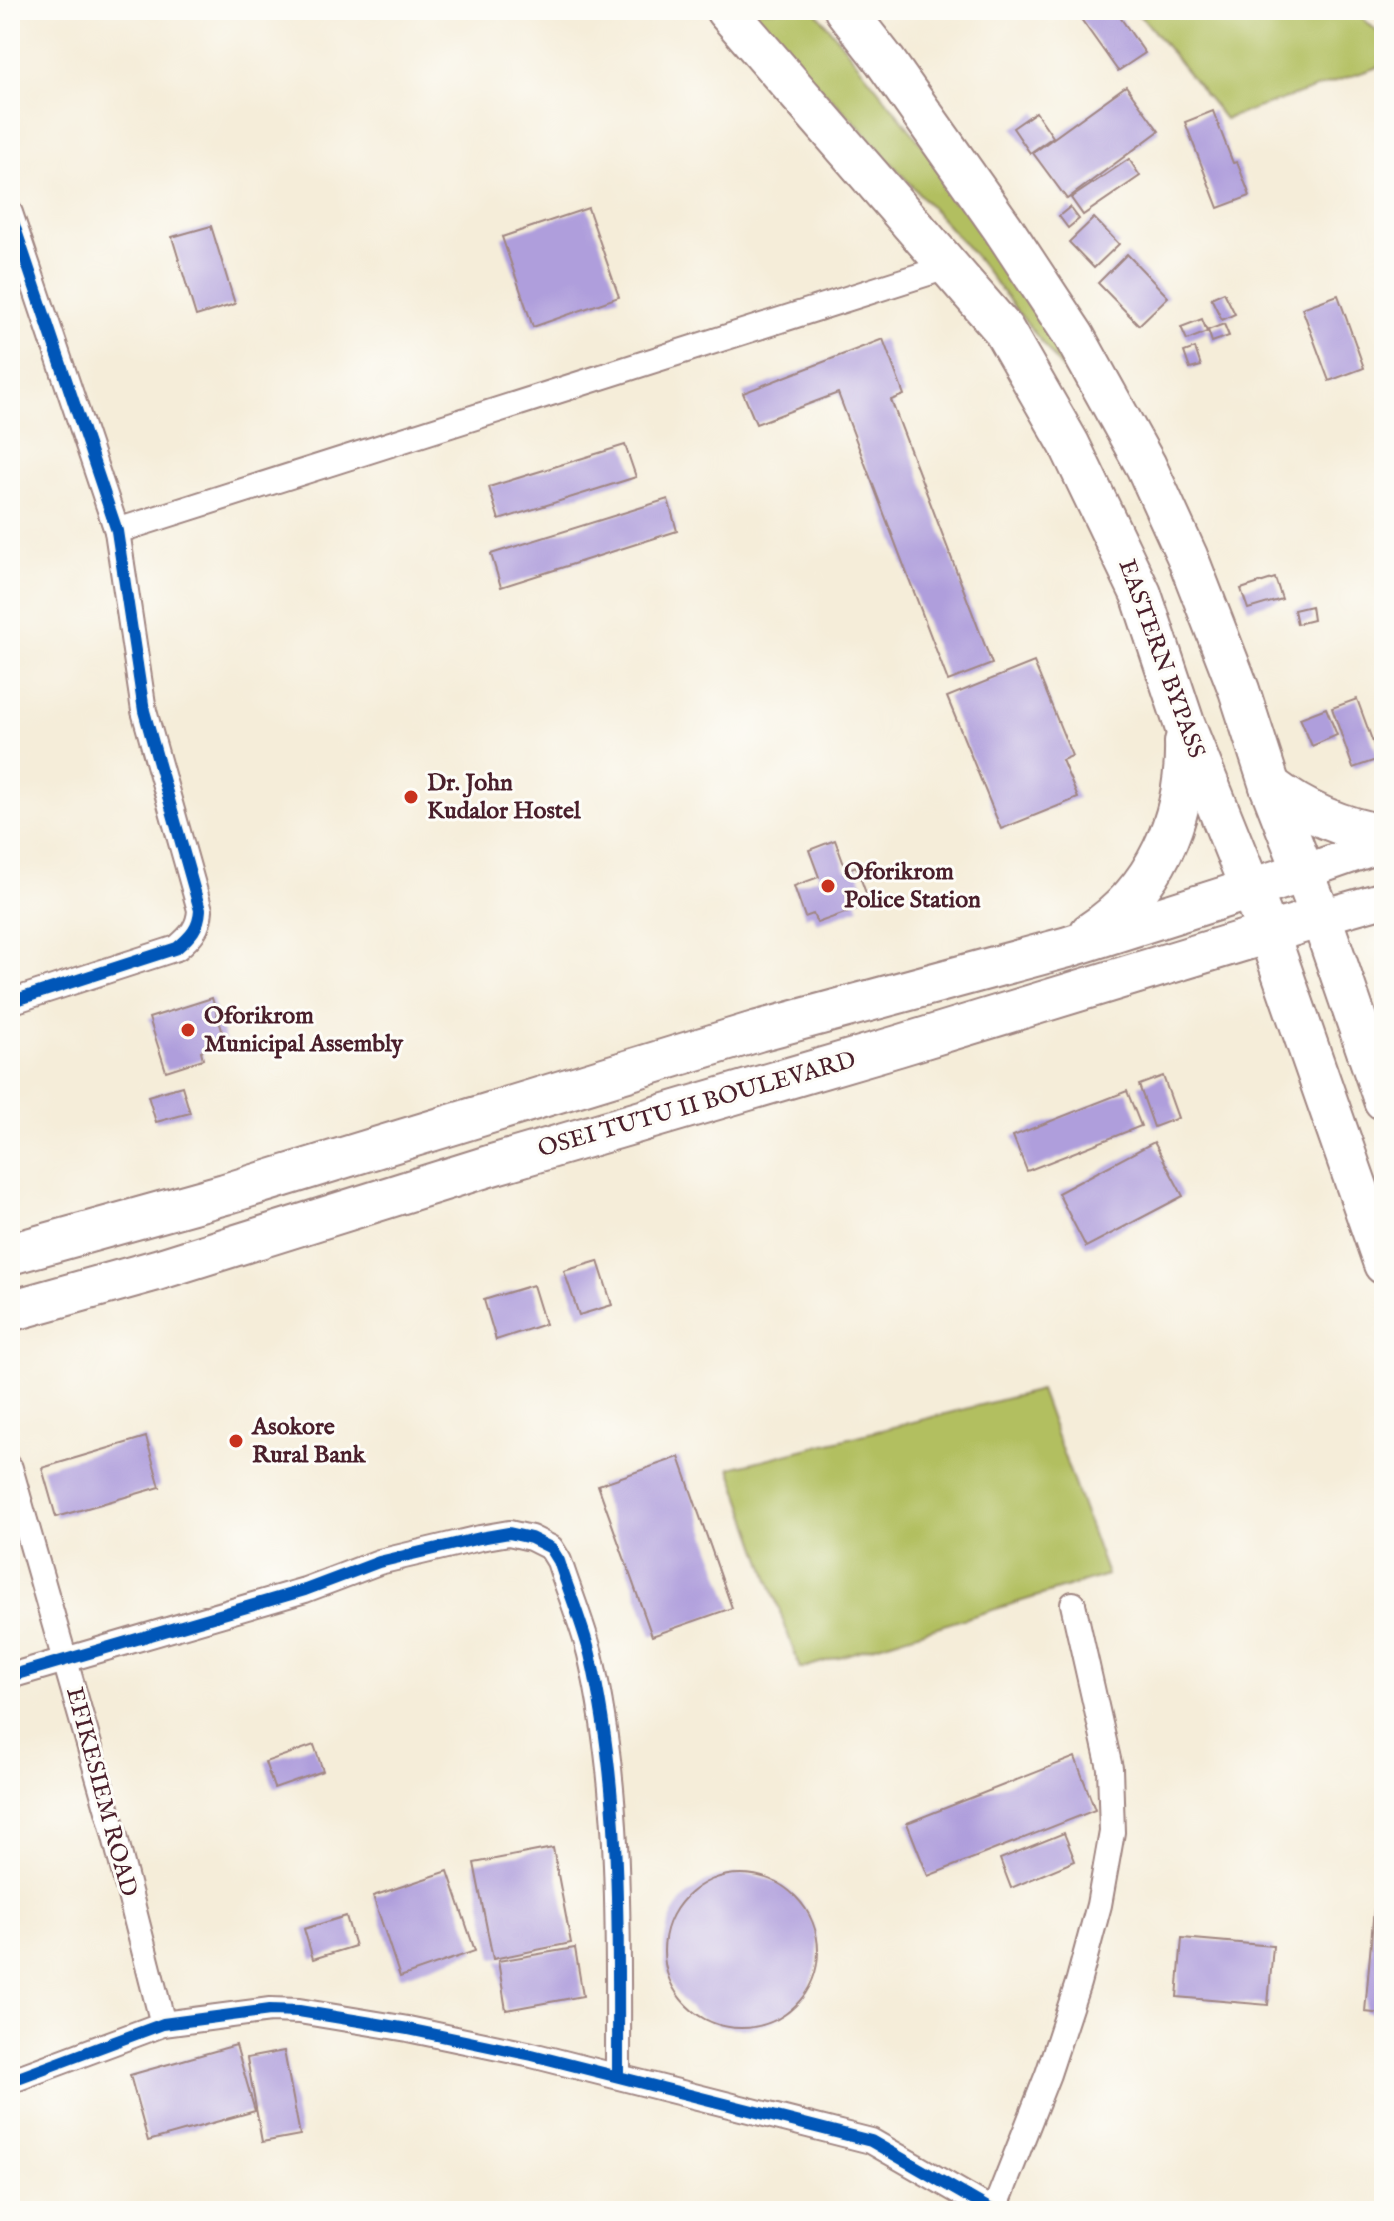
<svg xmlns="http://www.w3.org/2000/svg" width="1394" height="2221" viewBox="0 0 1394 2221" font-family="'IM FELL English',serif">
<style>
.green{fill:#b2bf61;stroke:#7e6f46;stroke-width:2}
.building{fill:#af9edc}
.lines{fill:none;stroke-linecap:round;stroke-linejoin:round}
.minor-casing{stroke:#a08682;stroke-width:28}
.secondary-casing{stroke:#a08682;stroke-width:38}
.trunk-casing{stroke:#a08682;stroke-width:44}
.minor{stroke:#fff;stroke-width:24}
.secondary{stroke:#fff;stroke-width:34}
.trunk{stroke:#fff;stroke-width:40}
.cycleway-casing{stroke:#fdfcf7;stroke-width:17}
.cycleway{stroke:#0057b8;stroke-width:12}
.poi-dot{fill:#c8321e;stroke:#fdfcf7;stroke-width:3}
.labels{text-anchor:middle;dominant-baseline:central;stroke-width:6;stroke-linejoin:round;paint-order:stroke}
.street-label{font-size:24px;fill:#4a1f2b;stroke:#fdfcf7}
.poi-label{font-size:24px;font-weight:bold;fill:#4a1f2b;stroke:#fdfcf7;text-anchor:start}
</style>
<rect width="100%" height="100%" fill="#fdfcf7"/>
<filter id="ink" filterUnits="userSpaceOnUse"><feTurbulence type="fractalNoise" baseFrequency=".0125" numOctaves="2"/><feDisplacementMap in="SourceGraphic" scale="16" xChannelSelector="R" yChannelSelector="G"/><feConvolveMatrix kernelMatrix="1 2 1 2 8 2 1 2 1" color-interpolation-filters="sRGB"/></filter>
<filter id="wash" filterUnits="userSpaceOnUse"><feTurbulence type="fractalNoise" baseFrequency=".006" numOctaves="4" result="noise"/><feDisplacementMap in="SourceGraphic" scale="32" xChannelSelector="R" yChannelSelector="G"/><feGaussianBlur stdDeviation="1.8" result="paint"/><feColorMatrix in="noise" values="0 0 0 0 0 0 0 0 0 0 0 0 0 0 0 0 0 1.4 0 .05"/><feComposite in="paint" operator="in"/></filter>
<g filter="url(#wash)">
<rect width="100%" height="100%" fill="#f5edd9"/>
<g class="green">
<path d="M 743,10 L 815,10 L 977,214 L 1085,398 L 973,254 L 852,119 Z"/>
<path d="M 1133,10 L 1354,10 L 1384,38 L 1384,65 L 1225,119 L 1148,24 Z"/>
<path d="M 1040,1390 L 1107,1575 L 800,1669 L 730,1468 Z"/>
</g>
<g id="blocks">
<g class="building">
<path d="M 1078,10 L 1115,10 L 1145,53 L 1118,71 L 1076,12 Z"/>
<path d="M 1126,86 L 1159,131 L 1067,199 L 1033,153 Z"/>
<path d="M 1213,111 L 1233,163 L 1237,162 L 1250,196 L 1218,208 L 1185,122 Z"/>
<path d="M 1036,112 L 1053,137 L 1030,153 L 1013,128 Z"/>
<path d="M 1129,159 L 1140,176 L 1083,215 L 1071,198 Z"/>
<path d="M 1070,207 L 1079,219 L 1068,228 L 1059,216 Z"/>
<path d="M 588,208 L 619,297 L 533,327 L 502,237 Z"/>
<path d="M 1094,218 L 1119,244 L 1094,268 L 1069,242 Z"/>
<path d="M 211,226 L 235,304 L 196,316 L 172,237 Z"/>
<path d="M 1127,254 L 1168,297 L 1139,325 L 1098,283 Z"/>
<path d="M 1224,292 L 1235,314 L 1222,320 L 1211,298 Z"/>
<path d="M 1338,295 L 1364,368 L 1329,381 L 1302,308 Z"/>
<path d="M 1202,319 L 1207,332 L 1187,340 L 1181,327 Z"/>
<path d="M 1224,324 L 1229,336 L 1212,342 L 1208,330 Z"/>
<path d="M 883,339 L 904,395 L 891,400 L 992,664 L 948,681 L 838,393 L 756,424 L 743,393 Z"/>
<path d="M 1195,348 L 1201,366 L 1190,369 L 1184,352 Z"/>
<path d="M 625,445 L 636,477 L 499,520 L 489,487 Z"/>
<path d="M 668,499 L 677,531 L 501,587 L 491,554 Z"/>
<path d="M 1275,578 L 1282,599 L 1248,609 L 1241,589 Z"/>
<path d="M 1311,606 L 1313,620 L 1297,624 L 1294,610 Z"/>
<path d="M 1034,662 L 1072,756 L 1062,760 L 1078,798 L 1001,829 L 947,697 Z"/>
<path d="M 1357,699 L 1379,759 L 1353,768 L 1332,708 Z"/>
<path d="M 1326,708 L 1337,735 L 1312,746 L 1300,718 Z"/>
<path d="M 835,840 L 846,870 L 856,866 L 867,896 L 856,900 L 859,908 L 817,923 L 813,914 L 805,917 L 794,886 L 819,877 L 809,850 Z"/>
<path d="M 212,998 L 226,1043 L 201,1051 L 203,1059 L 166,1071 L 149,1018 Z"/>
<path d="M 1163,1076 L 1178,1118 L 1154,1127 L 1139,1085 Z"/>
<path d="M 182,1086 L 190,1113 L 156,1122 L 148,1096 Z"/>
<path d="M 1127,1091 L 1141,1126 L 1027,1171 L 1013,1136 Z"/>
<path d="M 1154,1142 L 1183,1196 L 1086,1247 L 1058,1193 Z"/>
<path d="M 598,1261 L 612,1305 L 579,1315 L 564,1271 Z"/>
<path d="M 533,1285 L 545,1324 L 496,1340 L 484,1300 Z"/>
<path d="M 146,1437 L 160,1487 L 56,1517 L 42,1468 Z"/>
<path d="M 679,1457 L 732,1608 L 652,1636 L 598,1485 Z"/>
<path d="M 314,1745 L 323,1771 L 274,1788 L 265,1762 Z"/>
<path d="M 1075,1757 L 1095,1810 L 928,1876 L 907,1823 Z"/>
<path d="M 1064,1833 L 1075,1861 L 1011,1888 L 1000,1859 Z"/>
<path d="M 553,1848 L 571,1943 L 493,1959 L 474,1863 Z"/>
<path d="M 448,1871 L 475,1951 L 400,1977 L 373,1896 Z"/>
<circle cx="741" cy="1951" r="77"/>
<path d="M 1375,1896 L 1384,1897 L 1384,2014 L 1365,2012 Z"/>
<path d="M 346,1916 L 355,1946 L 313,1959 L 304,1929 Z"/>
<path d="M 1182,1938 L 1273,1946 L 1268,2005 L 1177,1997 Z"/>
<path d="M 575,1948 L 583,1996 L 506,2010 L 498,1961 Z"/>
<path d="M 236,2045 L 255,2111 L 148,2141 L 130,2075 Z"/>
<path d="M 284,2051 L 300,2135 L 262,2142 L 247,2058 Z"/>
</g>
</g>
</g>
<g filter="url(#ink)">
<use href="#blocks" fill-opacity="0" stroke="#a08682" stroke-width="2"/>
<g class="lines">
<g class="minor-casing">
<g id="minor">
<path d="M 10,213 L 117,531 L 144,711 L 200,910 C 199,928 191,936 177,948 L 10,1002"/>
<path d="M 117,531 L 947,267"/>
<path d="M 10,1468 L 112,1825 L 163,2024"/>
<path d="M 10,1676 L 305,1590 L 379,1562 L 480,1538 L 509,1533 L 531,1538 L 551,1548 L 559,1561 C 569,1592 582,1623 590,1654 C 622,1792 618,1936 618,2076"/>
<path d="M 10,2081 L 163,2024 L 270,2010 L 299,2011 L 408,2029 L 532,2055 L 871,2141 L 993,2211"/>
<path d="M 994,2211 L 1048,2074 L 1078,1983 L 1099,1905 L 1112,1832 L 1110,1768 L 1073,1604"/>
</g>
</g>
<g class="secondary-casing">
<g id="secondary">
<path d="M 1304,872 L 1384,844"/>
<path d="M 1321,917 L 1384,899"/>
</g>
</g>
<g class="trunk-casing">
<g id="trunk">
<path d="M 726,10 L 1003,329 L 1069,444 L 1141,594 L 1185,726 L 1268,932 L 1384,1264"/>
<path d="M 845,10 L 885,61 L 1002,227 L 1074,336 L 1146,466 L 1187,556 L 1239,690 L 1270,786 L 1321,917 L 1384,1100"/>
<path d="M 1270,786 C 1304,812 1341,828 1384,835"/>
<path d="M 1090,933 C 1155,891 1187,818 1185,742"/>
<path d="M 10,1254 L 225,1194 L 758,1031 L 1068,947 L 1304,872"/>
<path d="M 10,1311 L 157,1270 L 492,1165 L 898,1046 L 1321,917"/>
</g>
</g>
<use href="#minor" class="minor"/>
<use href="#secondary" class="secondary"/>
<use href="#trunk" class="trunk"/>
<g class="cycleway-casing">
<g id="cycleway">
<path d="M 10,213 L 117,531 L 144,711 L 200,910 C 199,928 191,936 177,948 L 10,1002"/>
<path d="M 10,1676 L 305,1590 L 379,1562 L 480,1538 L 509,1533 L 531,1538 L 551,1548 L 559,1561 C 569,1592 582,1623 590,1654 C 622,1792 618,1936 618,2076"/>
<path d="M 10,2081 L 163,2024 L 270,2010 L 299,2011 L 408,2029 L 532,2055 L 871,2141 L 993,2211"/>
</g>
</g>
<use href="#cycleway" class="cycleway"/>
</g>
</g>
<g class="poi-dot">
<circle cx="411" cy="797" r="8"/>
<circle cx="828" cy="886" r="8"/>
<circle cx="188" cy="1030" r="8"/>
<circle cx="236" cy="1441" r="8"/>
</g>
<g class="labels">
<g class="street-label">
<text transform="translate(1161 659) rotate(70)">EASTERN BYPASS</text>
<text transform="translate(697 1105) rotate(-16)">OSEI TUTU II BOULEVARD</text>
<text transform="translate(101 1792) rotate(75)">EFIKESIEM ROAD</text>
</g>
<g class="poi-label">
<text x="427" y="783">Dr. John<tspan x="427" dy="28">Kudalor Hostel</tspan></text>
<text x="844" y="872">Oforikrom<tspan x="844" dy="28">Police Station</tspan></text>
<text x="204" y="1016">Oforikrom<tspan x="204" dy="28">Municipal Assembly</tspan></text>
<text x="252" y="1427">Asokore<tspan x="252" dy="28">Rural Bank</tspan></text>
</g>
</g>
<rect width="1394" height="2221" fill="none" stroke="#fdfcf7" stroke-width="40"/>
</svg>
